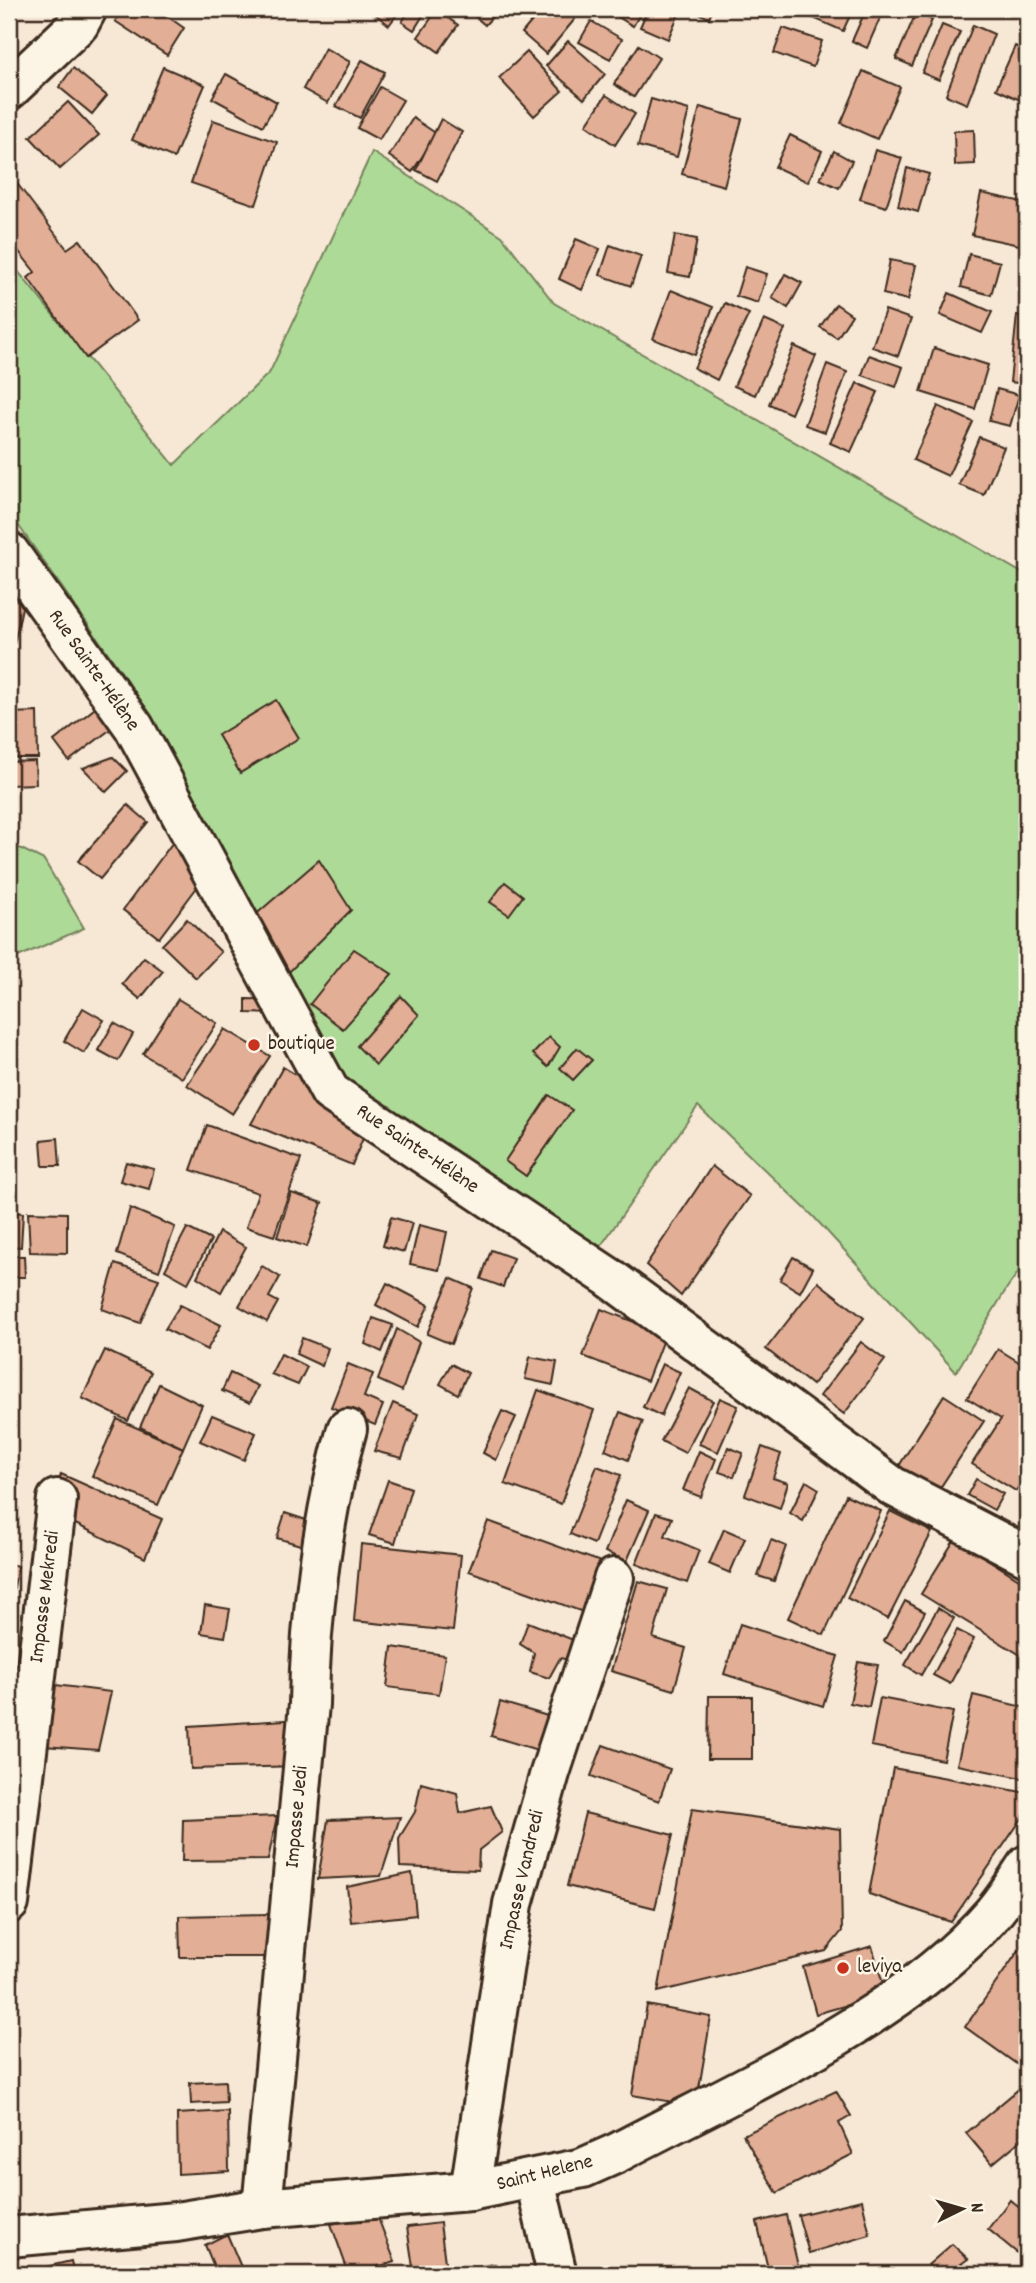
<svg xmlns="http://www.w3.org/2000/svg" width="1036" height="2283" viewBox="0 0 1036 2283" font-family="Dekko,sans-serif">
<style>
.green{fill:#aeda98;stroke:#74825b;stroke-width:2}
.building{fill:#e2ae95;stroke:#3b2a1e;stroke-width:2}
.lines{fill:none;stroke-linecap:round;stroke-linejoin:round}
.street-casing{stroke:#3b2a1e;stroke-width:44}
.primary-casing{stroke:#3b2a1e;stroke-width:44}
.street{stroke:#fcf5e5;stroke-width:38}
.primary{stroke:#fcf5e5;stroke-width:38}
.poi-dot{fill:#c8321e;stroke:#fcf5e5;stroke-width:2.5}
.labels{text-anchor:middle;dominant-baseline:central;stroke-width:5;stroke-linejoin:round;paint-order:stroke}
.street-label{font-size:21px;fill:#3b2a1e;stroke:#fcf5e5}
.poi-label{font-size:21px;fill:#3b2a1e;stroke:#fcf5e5;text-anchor:start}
</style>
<rect width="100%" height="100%" fill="#f7e7d5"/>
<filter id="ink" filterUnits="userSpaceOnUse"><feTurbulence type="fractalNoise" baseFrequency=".0143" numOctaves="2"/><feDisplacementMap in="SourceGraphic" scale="14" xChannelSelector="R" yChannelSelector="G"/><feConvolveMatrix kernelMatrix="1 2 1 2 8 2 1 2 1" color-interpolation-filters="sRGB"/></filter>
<g filter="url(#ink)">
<g class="green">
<path d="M 372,152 L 502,236 L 554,303 L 1027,576 L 1027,1260 L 1007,1288 L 956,1372 L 813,1216 L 698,1106 L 589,1263 L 337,1082 L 122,673 L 9,512 L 9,260 L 174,465 L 270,372 Z"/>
<path d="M 9,843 L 44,860 L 84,928 L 9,961 Z"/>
</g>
<g class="building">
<path d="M 124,9 L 157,9 L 184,28 L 167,55 L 115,21 Z"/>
<path d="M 377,9 L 401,9 L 389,25 L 374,13 Z"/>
<path d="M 410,9 L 427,9 L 414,30 L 402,22 Z"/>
<path d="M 466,9 L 499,9 L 485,25 Z"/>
<path d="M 542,9 L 564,9 L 575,19 L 546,54 L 522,33 Z"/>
<path d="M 605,9 L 643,9 L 633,26 Z"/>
<path d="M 648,9 L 681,9 L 668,39 L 640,27 Z"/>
<path d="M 688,9 L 713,9 L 709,18 Z"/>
<path d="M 793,9 L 853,9 L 843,31 Z"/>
<path d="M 866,9 L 884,9 L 867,48 L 852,41 Z"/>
<path d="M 437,10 L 458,25 L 439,52 L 418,37 Z"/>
<path d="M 916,13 L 932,20 L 912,66 L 896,59 Z"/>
<path d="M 591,21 L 622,39 L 610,59 L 579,42 Z"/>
<path d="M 942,25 L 960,32 L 939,80 L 922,73 Z"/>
<path d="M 973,25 L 994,34 L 967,104 L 946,95 Z"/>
<path d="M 783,28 L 822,41 L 813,67 L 774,53 Z"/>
<path d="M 568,41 L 605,74 L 584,99 L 546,66 Z"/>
<path d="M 639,45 L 659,58 L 634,97 L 614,84 Z"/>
<path d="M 1015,46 L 1027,52 L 1027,103 L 996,89 Z"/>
<path d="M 325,48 L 350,62 L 328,103 L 303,89 Z"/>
<path d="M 527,52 L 562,91 L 534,116 L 499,78 Z"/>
<path d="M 362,60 L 385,72 L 360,118 L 336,106 Z"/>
<path d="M 163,67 L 205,85 L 174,158 L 132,140 Z"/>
<path d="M 73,68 L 107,96 L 92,114 L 59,87 Z"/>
<path d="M 863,71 L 900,87 L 877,139 L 841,123 Z"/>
<path d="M 226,74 L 277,102 L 263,126 L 212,98 Z"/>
<path d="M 380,87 L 403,100 L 379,140 L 357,128 Z"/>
<path d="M 606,95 L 635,114 L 615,145 L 586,125 Z"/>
<path d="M 651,99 L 689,110 L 677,157 L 638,146 Z"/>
<path d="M 68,102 L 99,135 L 60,169 L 30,137 Z"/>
<path d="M 700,107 L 742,119 L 724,186 L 682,174 Z"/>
<path d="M 413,118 L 437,134 L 412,172 L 389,156 Z"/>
<path d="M 441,119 L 462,132 L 437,181 L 416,170 Z"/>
<path d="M 213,120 L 277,142 L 256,205 L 191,183 Z"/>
<path d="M 974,130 L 975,164 L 955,165 L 954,131 Z"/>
<path d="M 790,135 L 822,151 L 808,182 L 775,167 Z"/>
<path d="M 875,150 L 902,158 L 886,207 L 860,199 Z"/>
<path d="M 834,151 L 852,161 L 839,188 L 820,179 Z"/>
<path d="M 907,168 L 929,174 L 918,212 L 898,206 Z"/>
<path d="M 9,173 L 67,249 L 80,240 L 138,320 L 86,358 L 28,278 L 35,272 L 9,239 Z"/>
<path d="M 981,193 L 1027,203 L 1024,246 L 972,235 Z"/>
<path d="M 675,235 L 697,239 L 690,277 L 668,273 Z"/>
<path d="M 576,239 L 600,249 L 582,290 L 559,279 Z"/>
<path d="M 610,245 L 641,256 L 631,286 L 600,275 Z"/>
<path d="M 969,254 L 1000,262 L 991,295 L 961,287 Z"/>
<path d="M 890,260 L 916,265 L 908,300 L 883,294 Z"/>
<path d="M 745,267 L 767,274 L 758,303 L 736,296 Z"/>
<path d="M 785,274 L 802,283 L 788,308 L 772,298 Z"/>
<path d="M 671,290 L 713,307 L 695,355 L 653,339 Z"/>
<path d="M 949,293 L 992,312 L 982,333 L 940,315 Z"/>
<path d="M 725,303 L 749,314 L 717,380 L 694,368 Z"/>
<path d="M 836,304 L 852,315 L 837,338 L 820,327 Z"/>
<path d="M 885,310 L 911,319 L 898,356 L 872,347 Z"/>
<path d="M 1017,315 L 1027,316 L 1027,384 L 1010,382 Z"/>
<path d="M 764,320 L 785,329 L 755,395 L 734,386 Z"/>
<path d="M 794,346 L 816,356 L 791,414 L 769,404 Z"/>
<path d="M 934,348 L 988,365 L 975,409 L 921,392 Z"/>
<path d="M 869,355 L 903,367 L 896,387 L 862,375 Z"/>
<path d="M 827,364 L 847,372 L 825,432 L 805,425 Z"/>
<path d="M 857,383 L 878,392 L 851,452 L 830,443 Z"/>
<path d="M 997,389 L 1019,395 L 1010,426 L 989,421 Z"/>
<path d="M 938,406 L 973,422 L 948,476 L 913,460 Z"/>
<path d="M 979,437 L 1004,447 L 984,495 L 959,485 Z"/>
<path d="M 9,598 L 23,603 L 10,663 L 9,663 Z"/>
<path d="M 276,700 L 299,738 L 240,773 L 218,735 Z"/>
<path d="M 104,701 L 120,722 L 69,761 L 54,741 Z"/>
<path d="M 37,712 L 38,758 L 9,758 L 9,713 Z"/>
<path d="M 113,757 L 127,771 L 106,792 L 83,768 Z"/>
<path d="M 35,761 L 36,784 L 9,785 L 9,762 Z"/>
<path d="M 128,805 L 148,822 L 100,879 L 78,861 Z"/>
<path d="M 173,842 L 210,870 L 159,938 L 123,910 Z"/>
<path d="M 319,860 L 351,910 L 280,981 L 246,923 Z"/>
<path d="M 505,882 L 523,896 L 509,915 L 490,902 Z"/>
<path d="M 187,919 L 221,952 L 196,978 L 162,945 Z"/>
<path d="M 354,949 L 392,974 L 343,1029 L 310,1004 Z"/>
<path d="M 144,957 L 163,971 L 140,999 L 122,984 Z"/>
<path d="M 401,996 L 419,1015 L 376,1065 L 357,1046 Z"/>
<path d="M 178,999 L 217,1023 L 182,1078 L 143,1054 Z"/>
<path d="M 246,999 L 275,1000 L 275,1014 L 246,1013 Z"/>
<path d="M 83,1008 L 104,1020 L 84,1053 L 64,1041 Z"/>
<path d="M 114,1023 L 133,1034 L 118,1061 L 98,1050 Z"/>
<path d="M 225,1029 L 270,1056 L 232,1114 L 187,1085 Z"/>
<path d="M 549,1037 L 560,1047 L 548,1067 L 533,1054 Z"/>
<path d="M 577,1048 L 592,1060 L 573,1080 L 560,1068 Z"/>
<path d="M 283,1067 L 371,1119 L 352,1165 L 251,1124 Z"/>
<path d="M 549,1095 L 572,1110 L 526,1176 L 505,1161 Z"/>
<path d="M 207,1125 L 301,1159 L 274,1236 L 246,1227 L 258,1193 L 191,1170 Z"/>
<path d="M 9,1133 L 13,1182 L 9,1182 Z"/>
<path d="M 58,1138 L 60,1166 L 43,1166 L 41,1140 Z"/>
<path d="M 126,1162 L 154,1169 L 149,1189 L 120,1181 Z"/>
<path d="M 712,1166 L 750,1196 L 681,1296 L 646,1265 Z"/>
<path d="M 291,1193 L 322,1203 L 307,1247 L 277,1237 Z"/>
<path d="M 130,1208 L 175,1227 L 159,1271 L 117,1254 Z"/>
<path d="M 9,1212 L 23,1213 L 21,1247 L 9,1246 Z"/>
<path d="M 28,1212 L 67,1213 L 67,1253 L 30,1252 Z"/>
<path d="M 391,1217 L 412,1223 L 404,1252 L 383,1246 Z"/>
<path d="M 419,1225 L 447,1232 L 439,1270 L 410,1264 Z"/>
<path d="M 187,1228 L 211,1240 L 188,1283 L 165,1270 Z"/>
<path d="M 219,1232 L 246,1247 L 221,1292 L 197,1277 Z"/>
<path d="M 491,1250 L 513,1258 L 503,1287 L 481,1279 Z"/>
<path d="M 9,1256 L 24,1256 L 25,1277 L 9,1277 Z"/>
<path d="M 793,1257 L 813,1268 L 800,1292 L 780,1280 Z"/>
<path d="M 115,1264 L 159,1279 L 140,1323 L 102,1309 Z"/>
<path d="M 262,1266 L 280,1277 L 269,1297 L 278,1302 L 267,1322 L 239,1306 Z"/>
<path d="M 450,1278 L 473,1288 L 451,1344 L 427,1334 Z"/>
<path d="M 818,1282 L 864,1318 L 812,1385 L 766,1349 Z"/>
<path d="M 387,1283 L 429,1305 L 418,1327 L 376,1305 Z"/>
<path d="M 180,1305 L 221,1325 L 207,1350 L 165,1329 Z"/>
<path d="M 601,1309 L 665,1334 L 647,1381 L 583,1356 Z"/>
<path d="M 373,1318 L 393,1325 L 382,1352 L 365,1344 Z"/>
<path d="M 397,1329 L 419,1342 L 402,1391 L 378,1380 Z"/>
<path d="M 302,1338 L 328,1348 L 322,1366 L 296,1354 Z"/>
<path d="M 861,1342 L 885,1360 L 844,1414 L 820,1396 Z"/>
<path d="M 998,1349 L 1027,1367 L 1027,1419 L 1017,1437 L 1027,1444 L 1027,1473 L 1016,1491 L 972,1464 L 1001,1419 L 967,1398 Z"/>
<path d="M 105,1350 L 151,1372 L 128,1421 L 82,1398 Z"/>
<path d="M 281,1354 L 307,1367 L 298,1385 L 271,1374 Z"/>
<path d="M 530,1357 L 557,1362 L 553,1385 L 525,1379 Z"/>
<path d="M 348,1364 L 373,1374 L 364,1397 L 383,1405 L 375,1425 L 331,1407 Z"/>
<path d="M 451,1364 L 468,1373 L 458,1394 L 440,1384 Z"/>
<path d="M 662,1364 L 680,1372 L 661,1416 L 643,1407 Z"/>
<path d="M 230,1373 L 258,1386 L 250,1403 L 222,1391 Z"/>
<path d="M 159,1384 L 202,1405 L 183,1448 L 140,1427 Z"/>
<path d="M 689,1388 L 713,1401 L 685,1453 L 661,1441 Z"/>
<path d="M 538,1390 L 594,1410 L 561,1504 L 505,1484 Z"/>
<path d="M 944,1395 L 984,1421 L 936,1494 L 897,1469 Z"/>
<path d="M 720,1398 L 738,1406 L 718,1452 L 699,1444 Z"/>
<path d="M 393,1403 L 418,1414 L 402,1458 L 374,1451 Z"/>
<path d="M 502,1411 L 516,1417 L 496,1460 L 483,1453 Z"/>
<path d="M 620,1412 L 643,1421 L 628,1460 L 605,1450 Z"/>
<path d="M 212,1415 L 256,1433 L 244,1460 L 200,1441 Z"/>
<path d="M 117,1419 L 183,1448 L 158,1505 L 92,1476 Z"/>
<path d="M 728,1447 L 743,1453 L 734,1477 L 719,1472 Z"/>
<path d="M 762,1447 L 781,1454 L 773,1478 L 788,1483 L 780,1508 L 745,1495 Z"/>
<path d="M 699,1451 L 716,1459 L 701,1497 L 683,1490 Z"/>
<path d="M 597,1466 L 621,1475 L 594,1544 L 570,1534 Z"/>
<path d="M 61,1474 L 162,1519 L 145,1558 L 61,1517 L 57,1492 Z"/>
<path d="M 976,1479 L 1003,1494 L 994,1510 L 967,1495 Z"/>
<path d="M 388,1480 L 411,1488 L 395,1543 L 369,1535 Z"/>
<path d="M 806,1481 L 819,1489 L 803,1521 L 790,1513 Z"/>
<path d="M 846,1495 L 881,1511 L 824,1635 L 788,1618 Z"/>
<path d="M 626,1500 L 649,1510 L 627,1561 L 605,1552 Z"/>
<path d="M 890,1511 L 932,1532 L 888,1619 L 847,1598 Z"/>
<path d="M 285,1513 L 315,1523 L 307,1547 L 277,1538 Z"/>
<path d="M 656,1513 L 672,1518 L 665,1536 L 699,1550 L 687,1583 L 636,1564 Z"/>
<path d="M 488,1521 L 601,1562 L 583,1612 L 469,1571 Z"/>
<path d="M 724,1529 L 745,1538 L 730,1573 L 709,1564 Z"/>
<path d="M 955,1539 L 1027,1584 L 1027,1659 L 921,1594 Z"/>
<path d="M 771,1540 L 786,1546 L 774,1581 L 758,1576 Z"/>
<path d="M 361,1544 L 461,1555 L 453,1631 L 354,1621 Z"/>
<path d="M 9,1564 L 18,1566 L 12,1598 L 9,1597 Z"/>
<path d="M 638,1581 L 667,1589 L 653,1638 L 686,1648 L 674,1690 L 611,1671 Z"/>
<path d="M 905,1601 L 925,1612 L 903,1652 L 884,1641 Z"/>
<path d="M 205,1605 L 230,1609 L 225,1637 L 201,1633 Z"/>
<path d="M 938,1608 L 954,1618 L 921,1675 L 905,1665 Z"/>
<path d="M 528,1622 L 576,1641 L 570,1660 L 560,1658 L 549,1678 L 530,1672 L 534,1653 L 520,1644 Z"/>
<path d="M 740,1624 L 838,1656 L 823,1706 L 724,1674 Z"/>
<path d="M 957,1630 L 974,1639 L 950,1684 L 933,1675 Z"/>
<path d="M 392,1647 L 445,1655 L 439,1694 L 387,1687 Z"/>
<path d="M 858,1662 L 878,1665 L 869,1707 L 850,1703 Z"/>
<path d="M 32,1682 L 111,1692 L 98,1750 L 30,1745 Z"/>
<path d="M 973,1695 L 1027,1708 L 1027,1779 L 957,1765 Z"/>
<path d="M 709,1696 L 752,1696 L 752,1759 L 708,1759 Z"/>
<path d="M 880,1698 L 953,1712 L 943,1760 L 871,1746 Z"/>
<path d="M 500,1702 L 551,1717 L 541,1751 L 491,1736 Z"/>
<path d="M 301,1719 L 299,1766 L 191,1769 L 189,1726 Z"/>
<path d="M 603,1745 L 670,1769 L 659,1801 L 591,1776 Z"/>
<path d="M 893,1768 L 1027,1793 L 1027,1811 L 951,1922 L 869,1894 Z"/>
<path d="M 421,1783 L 457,1793 L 460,1813 L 491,1806 L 502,1832 L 479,1850 L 478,1870 L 400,1867 L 399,1838 L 415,1812 Z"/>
<path d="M 692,1809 L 840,1829 L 842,1931 L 826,1951 L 658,1992 Z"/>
<path d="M 585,1813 L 673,1835 L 655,1908 L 567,1886 Z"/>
<path d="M 277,1816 L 268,1860 L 182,1861 L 183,1820 Z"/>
<path d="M 400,1817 L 381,1876 L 318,1879 L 328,1820 Z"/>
<path d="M 412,1873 L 416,1915 L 351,1922 L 347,1887 Z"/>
<path d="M 269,1914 L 269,1957 L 180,1957 L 179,1916 Z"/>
<path d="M 872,1946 L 886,1994 L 816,2014 L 803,1967 Z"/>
<path d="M 1022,1946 L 1027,1950 L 1027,2053 L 1018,2065 L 965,2027 Z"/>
<path d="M 647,2005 L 711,2017 L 696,2106 L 632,2095 Z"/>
<path d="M 225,2081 L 226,2102 L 191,2104 L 190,2083 Z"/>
<path d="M 1027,2082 L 1027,2135 L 992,2164 L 966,2133 Z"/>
<path d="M 836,2091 L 851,2116 L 839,2123 L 853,2154 L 777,2193 L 743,2135 Z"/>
<path d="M 228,2111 L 229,2171 L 178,2174 L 177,2114 Z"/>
<path d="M 862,2200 L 870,2235 L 809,2253 L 798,2215 Z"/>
<path d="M 1010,2200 L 1027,2214 L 1027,2261 L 988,2229 Z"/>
<path d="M 377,2215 L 395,2262 L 349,2274 L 331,2224 Z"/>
<path d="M 786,2215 L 798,2266 L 769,2273 L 757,2222 Z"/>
<path d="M 440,2223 L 446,2270 L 414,2274 L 407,2227 Z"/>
<path d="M 227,2234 L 244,2274 L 217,2274 L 205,2245 Z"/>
<path d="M 952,2244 L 968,2259 L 947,2274 L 937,2274 L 928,2265 Z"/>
<path d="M 71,2261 L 74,2274 L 34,2274 L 33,2270 Z"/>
<path d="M 495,2264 L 497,2273 L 505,2271 L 505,2274 L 474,2274 L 473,2268 Z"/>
</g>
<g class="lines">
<g class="street-casing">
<g id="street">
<path d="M 9,552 L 134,727 L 330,1092 L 610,1278 L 892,1486 L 1027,1556"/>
<path d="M 9,1903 L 57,1499"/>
<path d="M 535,2180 L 557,2274"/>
<path d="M 470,2191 L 513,1904 L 550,1773 L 614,1578"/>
<path d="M 262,2208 L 309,1704 C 310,1615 323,1515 347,1429"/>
<path d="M 9,2237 L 176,2222 L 262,2208 L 470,2191 L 583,2168 L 617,2153 C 739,2088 903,2018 993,1913 C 1006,1898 1016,1881 1027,1865"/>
</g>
</g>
<g class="primary-casing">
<path id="primary" d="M 9,90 L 79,24 L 87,9"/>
</g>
<use href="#street" class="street"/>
<use href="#primary" class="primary"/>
</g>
</g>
<g class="poi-dot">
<circle cx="254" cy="1045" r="7"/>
<circle cx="843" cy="1968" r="7"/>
</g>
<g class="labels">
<g class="street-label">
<text transform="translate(93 671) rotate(55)">Rue Sainte-Hélène</text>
<text transform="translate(417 1150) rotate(34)">Rue Sainte-Hélène</text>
<text transform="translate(46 1597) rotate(-83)">Impasse Mekredi</text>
<text transform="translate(298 1817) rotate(-85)">Impasse Jedi</text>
<text transform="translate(523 1880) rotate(-77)">Impasse Vandredi</text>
<text transform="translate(545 2174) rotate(-14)">Saint Helene</text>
</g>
<g class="poi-label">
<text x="268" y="1045">boutique</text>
<text x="857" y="1968">leviya</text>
</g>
</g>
<rect width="1036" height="2283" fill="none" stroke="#fcf5e5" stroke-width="35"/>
<rect x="18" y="18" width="1001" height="2248" fill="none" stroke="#3b2a1e" stroke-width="2.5" filter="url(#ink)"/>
<g transform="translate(962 2209) rotate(85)" stroke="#fcf5e5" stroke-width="5" paint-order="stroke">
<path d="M0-5L12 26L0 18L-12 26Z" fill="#3b2a1e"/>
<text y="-10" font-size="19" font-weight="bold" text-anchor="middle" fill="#3b2a1e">N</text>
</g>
</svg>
